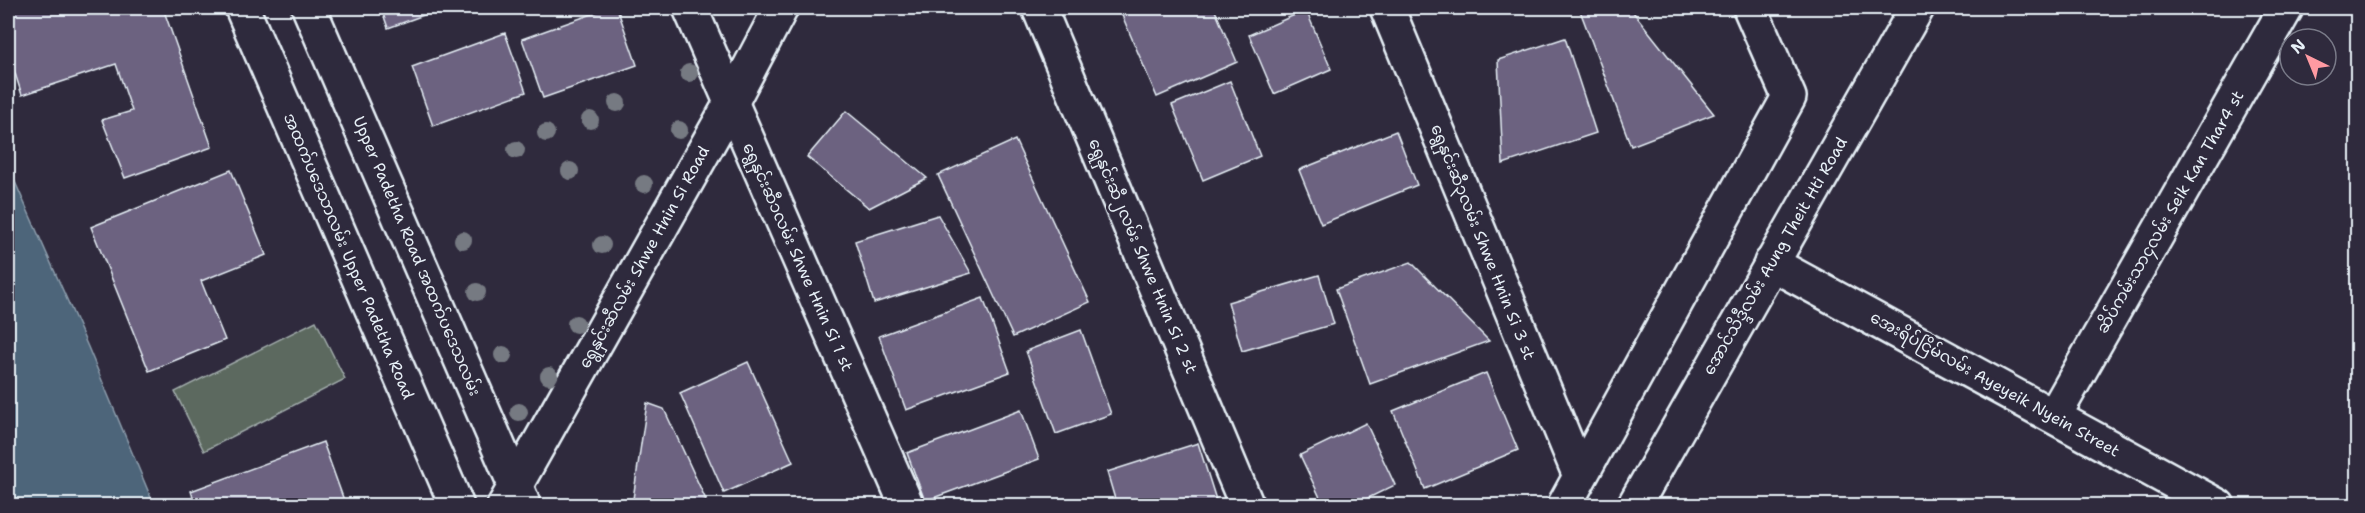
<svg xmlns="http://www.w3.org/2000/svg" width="2365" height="513" viewBox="0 0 2365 513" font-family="'Shantell Sans','Noto Sans Myanmar',sans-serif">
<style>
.green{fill:#5c695f;stroke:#a2adac;stroke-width:1.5}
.water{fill:#4e657a;stroke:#8c9dac;stroke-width:1.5}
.building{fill:#6c6280;stroke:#e8f1f8;stroke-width:1.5}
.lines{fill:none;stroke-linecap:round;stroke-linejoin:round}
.street-casing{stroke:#e8f1f8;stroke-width:38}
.street{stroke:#2f2a3d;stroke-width:33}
.tree{fill:#767a82}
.labels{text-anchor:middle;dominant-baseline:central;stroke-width:5;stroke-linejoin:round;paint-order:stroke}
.street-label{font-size:16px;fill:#e8f1f8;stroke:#2f2a3d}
</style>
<rect width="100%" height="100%" fill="#2f2a3d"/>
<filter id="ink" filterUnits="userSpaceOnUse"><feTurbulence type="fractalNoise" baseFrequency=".0167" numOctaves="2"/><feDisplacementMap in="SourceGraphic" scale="12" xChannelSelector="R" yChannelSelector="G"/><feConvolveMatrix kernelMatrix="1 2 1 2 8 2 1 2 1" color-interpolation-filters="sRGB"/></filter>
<g filter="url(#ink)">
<path class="green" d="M 316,321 L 345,379 L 204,451 L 175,392 Z"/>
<path class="water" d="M 8,166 L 88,347 L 154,505 L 8,505 Z"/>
<g class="building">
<path d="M 8,8 L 163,8 L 212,147 L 125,178 L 102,120 L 132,111 L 116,64 L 22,95 L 8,52 Z"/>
<path d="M 381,8 L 443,8 L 388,28 Z"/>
<path d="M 609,8 L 617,8 L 637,65 L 543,98 L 522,39 Z"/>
<path d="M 1134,8 L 1214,8 L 1237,62 L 1157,97 L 1121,13 Z"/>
<path d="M 1579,8 L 1630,8 L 1714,114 L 1631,146 Z"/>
<path d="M 1306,10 L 1331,69 L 1274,94 L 1249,35 Z"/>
<path d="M 505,33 L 526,92 L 433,126 L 412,67 Z"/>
<path d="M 1565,38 L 1596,133 L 1503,164 L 1498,60 Z"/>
<path d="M 1230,81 L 1260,156 L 1203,180 L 1172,105 Z"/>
<path d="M 846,111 L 927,178 L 869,208 L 807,157 Z"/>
<path d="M 1396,131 L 1417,185 L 1321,224 L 1299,170 Z"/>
<path d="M 1015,140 L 1090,302 L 1013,337 L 938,175 Z"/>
<path d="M 231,170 L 266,255 L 201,281 L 225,340 L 149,371 L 91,227 Z"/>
<path d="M 938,215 L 971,273 L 874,303 L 855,241 Z"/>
<path d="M 1411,262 L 1489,341 L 1370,384 L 1336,289 Z"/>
<path d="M 1319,275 L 1334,324 L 1242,351 L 1228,302 Z"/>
<path d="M 983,298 L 1010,372 L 906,410 L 879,336 Z"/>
<path d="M 1081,330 L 1111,414 L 1056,434 L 1026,351 Z"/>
<path d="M 748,362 L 793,462 L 724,493 L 680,393 Z"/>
<path d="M 1486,373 L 1518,450 L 1425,489 L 1393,411 Z"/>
<path d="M 647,403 L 664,409 L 706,500 L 694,506 L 632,506 Z"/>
<path d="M 1021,410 L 1039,459 L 925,501 L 907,453 Z"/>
<path d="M 1366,423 L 1395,485 L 1352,506 L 1324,506 L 1300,455 Z"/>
<path d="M 323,442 L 346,506 L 196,506 L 191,491 Z"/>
<path d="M 1198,443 L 1218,506 L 1117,506 L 1107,472 Z"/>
</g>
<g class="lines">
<g class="street-casing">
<g id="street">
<path d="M 242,8 L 457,506"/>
<path d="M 309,8 L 522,501"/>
<path d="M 690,8 L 907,506"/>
<path d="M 1039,8 L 1247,506"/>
<path d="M 1387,8 L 1580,476"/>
<path d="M 1771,263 L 2218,506"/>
<path d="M 2054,416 L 2286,8"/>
<path d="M 504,506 L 731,103 L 781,8"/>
<path d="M 1564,506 L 1789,97 L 1750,8"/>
<path d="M 1634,506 L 1917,8"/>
</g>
</g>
<use href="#street" class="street"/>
</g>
<g class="tree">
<circle cx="689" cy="73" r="9"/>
<circle cx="617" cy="103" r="9"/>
<circle cx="590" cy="120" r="9"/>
<circle cx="679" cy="130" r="9"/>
<circle cx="546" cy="133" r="9"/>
<circle cx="516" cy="150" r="9"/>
<circle cx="570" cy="171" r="9"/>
<circle cx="644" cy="184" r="9"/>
<circle cx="463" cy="240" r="9"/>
<circle cx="602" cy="245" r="9"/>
<circle cx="477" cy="292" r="9"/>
<circle cx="576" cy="324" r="9"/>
<circle cx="503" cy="355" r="9"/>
<circle cx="549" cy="376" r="9"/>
<circle cx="519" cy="412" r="9"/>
</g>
</g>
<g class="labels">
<g class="street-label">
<text transform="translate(2170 212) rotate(-60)">ဆိပ်ကမ်းသာ၄လမ်း Seik Kan Thar4 st</text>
<text transform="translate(1483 242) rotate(68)">ရွေနှင်းဆီ၃လမ်း Shwe Hnin Si 3 st</text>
<text transform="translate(349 256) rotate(67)">အထက်ပဒေသာလမ်း Upper Padetha Road</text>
<text transform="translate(417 256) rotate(67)">Upper Padetha Road အထက်ပဒေသလမ်း</text>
<text transform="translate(1143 256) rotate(67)">ရွေနှင်းဆီ၂လမ်း Shwe Hnin Si 2 st</text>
<text transform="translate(1775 256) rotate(-60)">အောင်သိဒ္ဒီလမ်း Aung Theit Hti Road</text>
<text transform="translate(644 257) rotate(-61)">ရွေနှင်းဆီလမ်း Shwe Hnin Si Road</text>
<text transform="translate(798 257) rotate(66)">ရွေနှင်းဆီ၁လမ်း Shwe Hnin Si 1 st</text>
<text transform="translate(1995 384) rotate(29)">အေးရိပ်ငြိမ်လမ်း Ayeyeik Nyein Street</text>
</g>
</g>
<rect width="2365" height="513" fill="none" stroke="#2f2a3d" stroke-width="30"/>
<rect x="15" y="15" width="2335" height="483" fill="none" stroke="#e8f1f8" stroke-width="2" filter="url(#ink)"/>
<g transform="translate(2308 57) rotate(317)"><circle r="28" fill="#2f2a3d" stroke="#797a88" stroke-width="1.5"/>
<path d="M0-4.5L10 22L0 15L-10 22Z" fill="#ff9aa2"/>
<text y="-9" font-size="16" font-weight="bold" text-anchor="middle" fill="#e8f1f8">N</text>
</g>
</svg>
